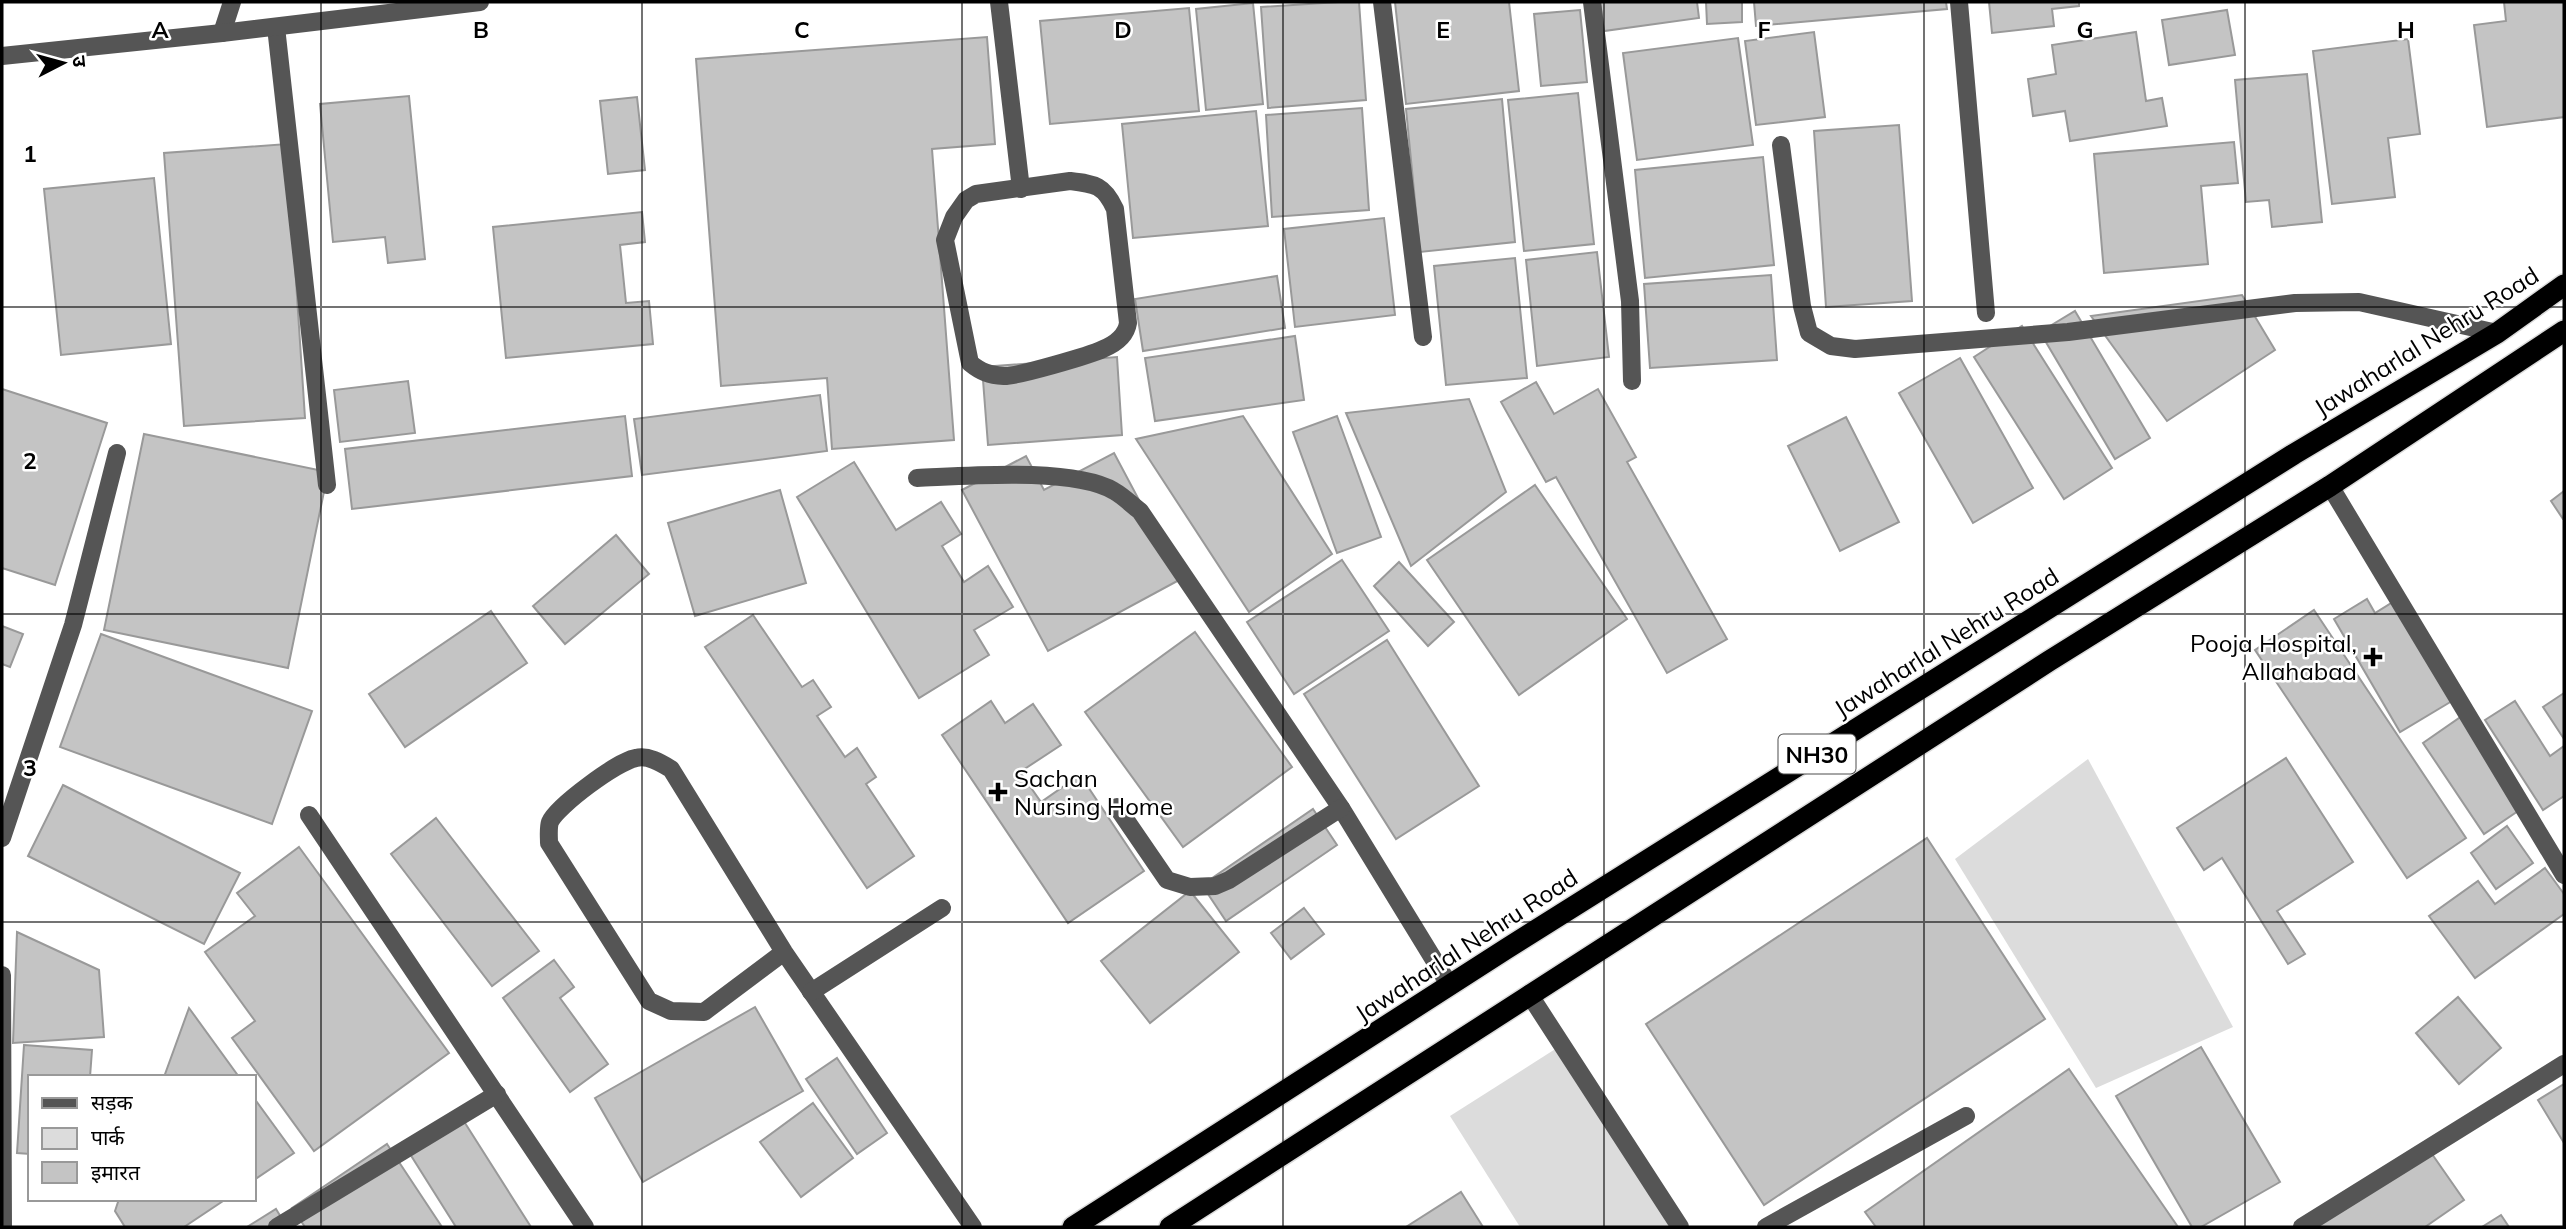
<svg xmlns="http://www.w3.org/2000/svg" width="2566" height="1229" viewBox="0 0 2566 1229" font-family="Mulish,'Noto Sans Devanagari',sans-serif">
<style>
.green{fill:#dcdcdc}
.building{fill:#c4c4c4;stroke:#999;stroke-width:2}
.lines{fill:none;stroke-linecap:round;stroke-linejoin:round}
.highway-casing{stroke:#dbdbdb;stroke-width:24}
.minor{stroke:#555;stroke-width:18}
.highway{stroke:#000;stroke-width:21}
.grid{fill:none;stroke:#000;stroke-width:2;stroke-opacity:0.55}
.poi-dot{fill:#000;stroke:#fff;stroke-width:2.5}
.labels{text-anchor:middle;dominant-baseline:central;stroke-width:5;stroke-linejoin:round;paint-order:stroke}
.shield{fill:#fff;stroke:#4c4c4c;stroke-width:2}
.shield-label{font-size:23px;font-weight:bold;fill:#000}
.street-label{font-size:24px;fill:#000;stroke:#fff}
.poi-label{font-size:24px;fill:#000;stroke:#fff;text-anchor:end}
.grid-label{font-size:23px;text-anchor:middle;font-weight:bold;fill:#000;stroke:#fff;stroke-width:5;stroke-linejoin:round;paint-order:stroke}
</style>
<rect width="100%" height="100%" fill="#fff"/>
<g class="green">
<path d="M 2088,759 L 2233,1027 L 2096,1088 L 1955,859 Z"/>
<path d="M 1560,1046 L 1673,1227 L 1520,1227 L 1450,1116 Z"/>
</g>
<g class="building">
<path d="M 1339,2 L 1359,2 L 1366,100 L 1268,108 L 1261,7 Z"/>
<path d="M 1395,2 L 1509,2 L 1519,91 L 1406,104 Z"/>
<path d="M 1600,2 L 1697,2 L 1699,18 L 1604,31 Z"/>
<path d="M 1706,2 L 1742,2 L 1742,22 L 1707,24 Z"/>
<path d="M 1754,2 L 1946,2 L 1947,9 L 1756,26 Z"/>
<path d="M 1989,2 L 2079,2 L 2079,6 L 2052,9 L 2054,26 L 1992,33 Z"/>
<path d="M 2504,2 L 2564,2 L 2564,117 L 2487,127 L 2474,25 L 2506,21 Z"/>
<path d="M 1253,3 L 1263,104 L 1206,110 L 1196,9 Z"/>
<path d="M 1189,8 L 1199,111 L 1050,124 L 1040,21 Z"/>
<path d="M 1580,10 L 1587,82 L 1541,86 L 1534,14 Z"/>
<path d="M 2227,10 L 2235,55 L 2169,65 L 2162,20 Z"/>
<path d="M 1814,32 L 1825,117 L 1756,125 L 1745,41 Z"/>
<path d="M 2136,32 L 2146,101 L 2162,98 L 2167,126 L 2070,141 L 2065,111 L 2033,116 L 2028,79 L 2056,74 L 2052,45 Z"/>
<path d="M 987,37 L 995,144 L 932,149 L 954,440 L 832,449 L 827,378 L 721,386 L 696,59 Z"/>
<path d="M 1738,38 L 1753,145 L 1637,160 L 1623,53 Z"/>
<path d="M 2408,39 L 2420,134 L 2388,138 L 2395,197 L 2332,204 L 2313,51 Z"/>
<path d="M 2307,74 L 2322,222 L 2272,227 L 2269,200 L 2246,202 L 2235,80 Z"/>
<path d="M 1578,93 L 1594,244 L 1524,251 L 1508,100 Z"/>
<path d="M 409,96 L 425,259 L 388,263 L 385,237 L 333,242 L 320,104 Z"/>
<path d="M 637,97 L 645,170 L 608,174 L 600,101 Z"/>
<path d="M 1502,99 L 1515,242 L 1420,252 L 1406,109 Z"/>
<path d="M 1362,108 L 1369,210 L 1272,217 L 1266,115 Z"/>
<path d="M 1256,111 L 1268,226 L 1133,238 L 1122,124 Z"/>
<path d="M 1899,125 L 1912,301 L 1826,307 L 1814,131 Z"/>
<path d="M 2234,142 L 2238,183 L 2201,186 L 2208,264 L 2104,273 L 2094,154 Z"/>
<path d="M 287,144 L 305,418 L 184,426 L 164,153 Z"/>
<path d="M 1763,157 L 1774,265 L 1645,278 L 1635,170 Z"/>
<path d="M 154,178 L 171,344 L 61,355 L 44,189 Z"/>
<path d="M 642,212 L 645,242 L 620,245 L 626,303 L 649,301 L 653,344 L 506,358 L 493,227 Z"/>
<path d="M 1384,218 L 1395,315 L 1295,327 L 1284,229 Z"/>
<path d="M 1597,252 L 1609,357 L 1537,366 L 1526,260 Z"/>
<path d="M 1515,258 L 1527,378 L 1446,385 L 1434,266 Z"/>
<path d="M 1771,275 L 1777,360 L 1650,368 L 1644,284 Z"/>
<path d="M 1277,276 L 1285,328 L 1143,351 L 1135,299 Z"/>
<path d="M 2242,295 L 2275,350 L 2167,421 L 2091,316 Z"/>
<path d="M 2075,311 L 2150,438 L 2115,459 L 2040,332 Z"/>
<path d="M 2022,326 L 2112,468 L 2064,499 L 1974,357 Z"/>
<path d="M 1295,336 L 1304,400 L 1155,421 L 1145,358 Z"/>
<path d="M 1117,357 L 1122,435 L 988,445 L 982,367 Z"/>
<path d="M 1960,358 L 2033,488 L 1973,523 L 1899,393 Z"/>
<path d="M 408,381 L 415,433 L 340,442 L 334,390 Z"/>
<path d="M 1536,382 L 1554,414 L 1598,389 L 1636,457 L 1627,462 L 1727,639 L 1667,673 L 1556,477 L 1546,482 L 1501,402 Z"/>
<path d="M 2,389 L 107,423 L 55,585 L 2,568 Z"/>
<path d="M 820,395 L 827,451 L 642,475 L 634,419 Z"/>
<path d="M 1469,399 L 1506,492 L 1411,566 L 1346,413 Z"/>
<path d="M 625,416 L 632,476 L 352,509 L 345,449 Z"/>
<path d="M 1243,416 L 1332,554 L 1249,612 L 1136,439 Z"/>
<path d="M 1337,416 L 1381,537 L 1337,553 L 1293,432 Z"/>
<path d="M 1846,417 L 1899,522 L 1840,551 L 1788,446 Z"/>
<path d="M 144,434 L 328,472 L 288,668 L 104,630 Z"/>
<path d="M 1114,453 L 1181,579 L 1048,651 L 962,490 L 1026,456 L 1044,490 Z"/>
<path d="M 854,462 L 896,530 L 941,502 L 961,534 L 942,546 L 964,582 L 988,566 L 1013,607 L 974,630 L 989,655 L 919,698 L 797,497 Z"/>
<path d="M 1535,485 L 1627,619 L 1519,695 L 1427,560 Z"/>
<path d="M 780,490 L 806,583 L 695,616 L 668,523 Z"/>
<path d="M 2564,491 L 2564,519 L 2563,519 L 2551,501 Z"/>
<path d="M 616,535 L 649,574 L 565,644 L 533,606 Z"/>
<path d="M 1342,560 L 1389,631 L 1294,694 L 1247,622 Z"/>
<path d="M 1399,562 L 1454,622 L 1428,646 L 1374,586 Z"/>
<path d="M 2367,599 L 2375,613 L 2393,602 L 2452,701 L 2400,732 L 2334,619 Z"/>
<path d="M 2314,610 L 2466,838 L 2407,878 L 2255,650 Z"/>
<path d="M 491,611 L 527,663 L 405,747 L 369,694 Z"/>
<path d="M 753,615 L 802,687 L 813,680 L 831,707 L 817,716 L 845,757 L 857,748 L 876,777 L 866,784 L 914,856 L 867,888 L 705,647 Z"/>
<path d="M 2,626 L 23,634 L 10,667 L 2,664 Z"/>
<path d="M 1195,632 L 1292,767 L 1183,847 L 1085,712 Z"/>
<path d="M 101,634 L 312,711 L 272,824 L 60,747 Z"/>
<path d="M 1387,640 L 1479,786 L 1396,839 L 1304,694 Z"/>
<path d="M 2564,693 L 2564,739 L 2543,707 Z"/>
<path d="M 991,701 L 1005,723 L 1033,704 L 1061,745 L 1020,772 L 1041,802 L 1080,775 L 1144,871 L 1068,923 L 942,735 Z"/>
<path d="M 2515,701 L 2550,756 L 2564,746 L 2564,796 L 2543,810 L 2485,720 Z"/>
<path d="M 2462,716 L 2524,807 L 2484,834 L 2423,743 Z"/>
<path d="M 2286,758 L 2353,862 L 2277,911 L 2305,954 L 2288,964 L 2222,858 L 2204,870 L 2177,828 Z"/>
<path d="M 63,785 L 240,873 L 204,944 L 28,856 Z"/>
<path d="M 1313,809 L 1337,845 L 1226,921 L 1202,885 Z"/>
<path d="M 436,818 L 539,951 L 492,986 L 391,854 Z"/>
<path d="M 2507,826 L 2533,863 L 2496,889 L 2471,853 Z"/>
<path d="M 1927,838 L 2045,1019 L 1764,1205 L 1646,1024 Z"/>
<path d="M 299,847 L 449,1053 L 314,1151 L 232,1038 L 255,1021 L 205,952 L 255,916 L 237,893 Z"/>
<path d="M 2545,868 L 2564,894 L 2564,914 L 2475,978 L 2429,916 L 2478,881 L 2495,904 Z"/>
<path d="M 1190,891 L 1239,952 L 1150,1023 L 1101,961 Z"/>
<path d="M 1304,908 L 1324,934 L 1291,959 L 1271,933 Z"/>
<path d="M 17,932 L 99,970 L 104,1037 L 13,1043 Z"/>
<path d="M 554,960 L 574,987 L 560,998 L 608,1064 L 570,1092 L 503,998 Z"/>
<path d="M 2458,997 L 2501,1048 L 2459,1084 L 2416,1033 Z"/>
<path d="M 755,1007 L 803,1091 L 643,1182 L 595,1098 Z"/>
<path d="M 189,1008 L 239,1077 L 164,1077 Z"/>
<path d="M 24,1045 L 92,1050 L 90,1077 L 30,1077 L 30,1154 L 17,1153 Z"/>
<path d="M 2201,1047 L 2280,1182 L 2201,1227 L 2192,1227 L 2116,1096 Z"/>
<path d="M 837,1058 L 887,1133 L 857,1154 L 806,1079 Z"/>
<path d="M 2069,1069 L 2178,1227 L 1876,1227 L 1865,1212 Z"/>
<path d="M 2564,1084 L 2564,1143 L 2538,1100 Z"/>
<path d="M 254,1098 L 294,1153 L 254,1180 Z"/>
<path d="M 813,1103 L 853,1158 L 801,1197 L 760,1142 Z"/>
<path d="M 458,1112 L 531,1227 L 456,1227 L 405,1146 Z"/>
<path d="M 387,1144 L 442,1227 L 305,1227 L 292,1208 Z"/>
<path d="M 2425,1144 L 2464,1200 L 2425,1227 L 2307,1227 Z"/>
<path d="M 1461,1192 L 1483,1227 L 1406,1227 Z"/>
<path d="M 119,1199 L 226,1199 L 184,1227 L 125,1227 L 115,1211 Z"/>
<path d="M 276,1209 L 287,1227 L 247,1227 Z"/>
<path d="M 2501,1215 L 2509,1227 L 2482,1227 Z"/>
</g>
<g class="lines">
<g class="highway-casing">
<g id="highway">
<path d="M 1073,1227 L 1506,949 L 2294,454 L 2497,333 L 2564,285"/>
<path d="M 1170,1227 L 2049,661 L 2330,486 L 2564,331"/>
</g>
</g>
<g class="minor">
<path d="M 999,2 L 1021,189"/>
<path d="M 1382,2 L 1423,337"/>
<path d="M 1592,2 L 1630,301 L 1632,381"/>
<path d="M 1959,2 L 1986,313"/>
<path d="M 276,27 L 327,485"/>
<path d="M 222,33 L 232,2"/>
<path d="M 2,56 L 222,33 L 480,2"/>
<path d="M 1781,145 L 1802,306 L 1809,333 L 1831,346 L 1855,349 L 2068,332 L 2295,303 L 2359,302 L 2497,333"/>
<path d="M 1070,181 C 1095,184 1104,185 1115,209 L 1128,323 C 1126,336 1115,344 1103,349 C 1091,355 1015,377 1004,376 C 989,375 981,372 970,363 L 945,240 L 954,217 L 966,200 L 976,194 Z"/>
<path d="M 917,478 C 966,476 1073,467 1114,491 C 1123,496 1131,504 1140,511 L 1341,808 L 1450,986"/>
<path d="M 2330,486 L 2564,875"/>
<path d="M 1117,807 L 1167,880 L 1190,887 L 1215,886 L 1229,880 L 1341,808"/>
<path d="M 309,815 L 585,1227"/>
<path d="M 2,838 L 73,625 L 117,453"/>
<path d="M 784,952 L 704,1012 L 671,1011 L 649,1001 L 549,843 C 549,837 548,828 550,822 C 557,806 618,761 636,758 C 648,755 661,763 671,769 L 784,952 L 973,1227"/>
<path d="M 2,975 L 3,1227"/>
<path d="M 811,992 L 942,908"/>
<path d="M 1529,994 L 1680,1227"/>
<path d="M 277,1227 L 497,1094"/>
<path d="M 1766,1227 L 1966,1116"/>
<path d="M 2302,1227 L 2564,1064"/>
</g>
<use href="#highway" class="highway"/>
</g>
<path class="grid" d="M 321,2 L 321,1227M 642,2 L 642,1227M 962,2 L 962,1227M 1283,2 L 1283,1227M 1604,2 L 1604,1227M 1924,2 L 1924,1227M 2245,2 L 2245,1227M 2,307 L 2564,307M 2,614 L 2564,614M 2,922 L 2564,922"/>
<g class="poi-dot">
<path d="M2369.5 646.5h7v7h7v7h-7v7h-7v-7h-7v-7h7z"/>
<path d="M994.5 781.5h7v7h7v7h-7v7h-7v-7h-7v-7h7z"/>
</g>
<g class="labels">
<rect class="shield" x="1778.5" y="734.5" width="77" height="39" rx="5"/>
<g class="shield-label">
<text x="1817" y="754">NH30</text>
</g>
<g class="street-label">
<text transform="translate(2426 341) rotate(-32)">Jawaharlal Nehru Road</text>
<text transform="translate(1946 642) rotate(-32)">Jawaharlal Nehru Road</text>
<text transform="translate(1466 945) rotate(-33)">Jawaharlal Nehru Road</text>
</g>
<g class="poi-label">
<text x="2357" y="643">Pooja Hospital,<tspan x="2357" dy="28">Allahabad</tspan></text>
<text x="1014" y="778" text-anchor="start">Sachan<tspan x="1014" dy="28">Nursing Home</tspan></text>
</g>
</g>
<g class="grid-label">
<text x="160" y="38">A</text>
<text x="481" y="38">B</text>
<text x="802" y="38">C</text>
<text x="1123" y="38">D</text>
<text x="1443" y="38">E</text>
<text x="1764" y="38">F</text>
<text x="2085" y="38">G</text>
<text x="2406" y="38">H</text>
<text x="30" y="162">1</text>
<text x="30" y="469">2</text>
<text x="30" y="776">3</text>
</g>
<rect width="2566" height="1229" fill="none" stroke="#000000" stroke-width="7"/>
<rect x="28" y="1075" width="228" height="126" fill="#ffffff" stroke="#999999" stroke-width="2"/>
<rect x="42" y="1098" width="35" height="10" fill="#555555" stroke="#999999" stroke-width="2"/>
<text x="91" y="1110" font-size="21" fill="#000000">सड़क</text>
<rect x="42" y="1128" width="35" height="21" fill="#dcdcdc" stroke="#999999" stroke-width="2"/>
<text x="91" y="1145" font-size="21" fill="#000000">पार्क</text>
<rect x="42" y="1162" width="35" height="21" fill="#c4c4c4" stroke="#999999" stroke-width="2"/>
<text x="91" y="1180" font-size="21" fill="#000000">इमारत</text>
<g transform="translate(63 63) rotate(84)" stroke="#ffffff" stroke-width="5" paint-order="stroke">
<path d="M0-5L12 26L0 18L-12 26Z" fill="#000000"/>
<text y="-10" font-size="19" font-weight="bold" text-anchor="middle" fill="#000000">उ</text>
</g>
</svg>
